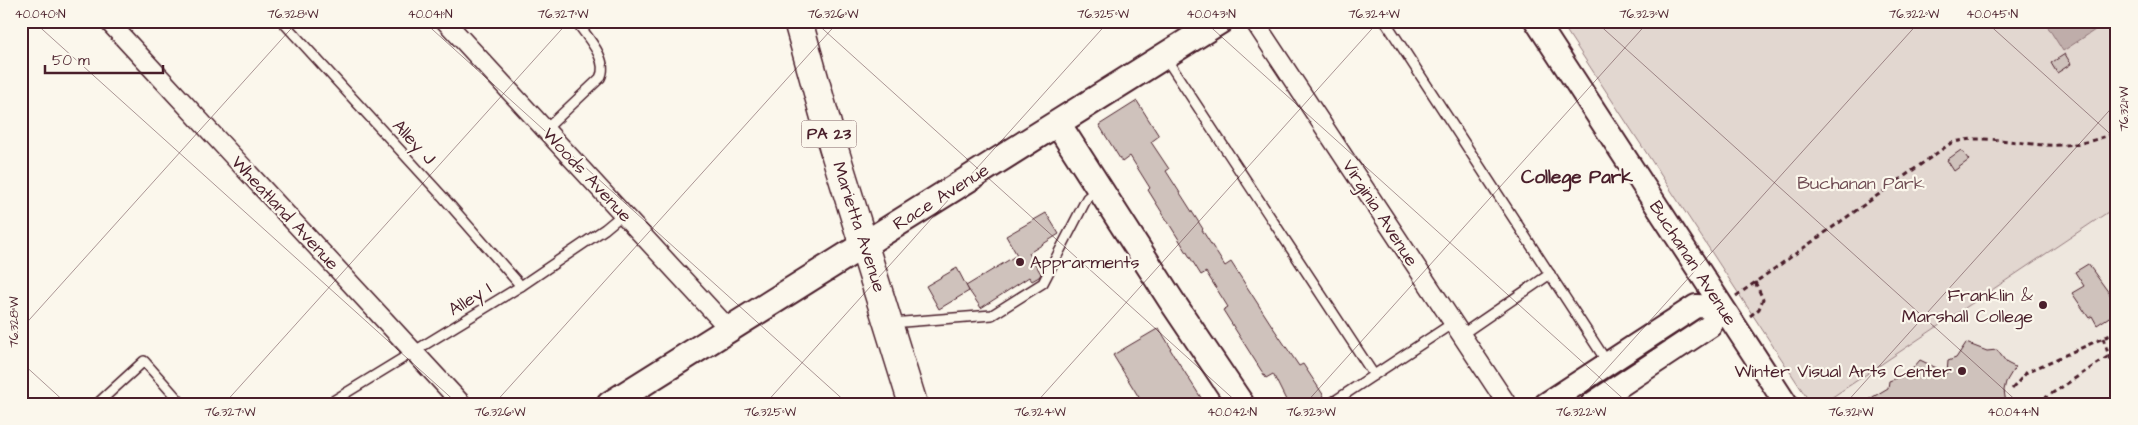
<svg xmlns="http://www.w3.org/2000/svg" width="2138" height="425" viewBox="0 0 2138 425" font-family="'Architects Daughter',sans-serif">
<style>
.built{fill:#eee7de}
.green{fill:#e2d7d0;stroke:#967b7e}
.water{fill:#bfadaa;stroke:#907477}
.building{fill:#cfc2bc;stroke:#4a1f2b}
.lines{fill:none;stroke-linecap:round;stroke-linejoin:round}
.service-casing{stroke:#4a1f2b;stroke-width:12}
.minor-casing{stroke:#4a1f2b;stroke-width:21}
.tertiary-casing{stroke:#4a1f2b;stroke-width:26}
.secondary-casing{stroke:#4a1f2b;stroke-width:29}
.primary-casing{stroke:#4a1f2b;stroke-width:31}
.path{stroke:#4a1f2b;stroke-width:3;stroke-dasharray:5 4;stroke-linecap:butt}
.service{stroke:#fbf7ec;stroke-width:9}
.minor{stroke:#fbf7ec;stroke-width:18}
.tertiary{stroke:#fbf7ec;stroke-width:22}
.secondary{stroke:#fbf7ec;stroke-width:25}
.primary{stroke:#fbf7ec;stroke-width:28}
.ticks{fill:none;stroke:#4a1f2b;stroke-width:1;stroke-opacity:0.45}
.poi-dot{fill:#4a1f2b;stroke:#fbf7ec;stroke-width:2}
.labels{text-anchor:middle;dominant-baseline:central;stroke-width:4.5;stroke-linejoin:round;paint-order:stroke}
.shield{fill:#fbf7ec;stroke:#7f6065;stroke-width:1}
.shield-label{font-size:16px;font-weight:bold;fill:#4a1f2b}
.street-label{font-size:18px;fill:#4a1f2b;stroke:#fbf7ec}
.park-label{font-size:18px;fill:#704d54;stroke:#fbf7ec}
.poi-label{font-size:18px;fill:#4a1f2b;stroke:#fbf7ec;text-anchor:end}
.neighbourhood-label{font-size:19px;font-weight:bold;fill:#4a1f2b;stroke:#fbf7ec}
.neatline{fill:none;stroke:#4a1f2b;stroke-width:2}
.ticks-label{font-size:12px;text-anchor:middle;fill:#4a1f2b}
</style>
<rect width="100%" height="100%" fill="#fbf7ec"/>
<filter id="ink" filterUnits="userSpaceOnUse"><feTurbulence type="fractalNoise" baseFrequency=".02" numOctaves="2"/><feDisplacementMap in="SourceGraphic" scale="10" xChannelSelector="R" yChannelSelector="G"/><feConvolveMatrix kernelMatrix="1 2 1 2 8 2 1 2 1" color-interpolation-filters="sRGB"/></filter>
<g filter="url(#ink)">
<path class="built" d="M 2117,206 L 2117,404 L 1822,404 Z"/>
<path class="green" d="M 1560,21 L 2117,21 L 2117,206 L 1822,404 L 1811,404 Z"/>
<path class="water" d="M 2044,21 L 2090,21 L 2095,30 L 2063,51 Z"/>
<g class="building">
<path d="M 2065,54 L 2071,64 L 2057,73 L 2051,63 Z"/>
<path d="M 1137,101 L 1159,136 L 1151,142 L 1169,169 L 1166,171 L 1203,229 L 1202,230 L 1225,266 L 1231,262 L 1274,329 L 1299,366 L 1303,364 L 1324,396 L 1310,404 L 1288,404 L 1273,374 L 1266,378 L 1223,310 L 1228,307 L 1206,272 L 1201,275 L 1148,190 L 1150,188 L 1130,156 L 1122,162 L 1099,125 Z"/>
<path d="M 1961,150 L 1969,160 L 1954,171 L 1947,160 Z"/>
<path d="M 1046,213 L 1059,234 L 1029,253 L 1041,274 L 1039,277 L 1032,281 L 1029,277 L 981,308 L 966,286 L 1017,255 L 1006,236 Z"/>
<path d="M 2088,264 L 2117,304 L 2117,312 L 2097,325 L 2092,316 L 2089,318 L 2072,293 L 2084,286 L 2075,272 Z"/>
<path d="M 957,268 L 969,291 L 939,309 L 926,286 Z"/>
<path d="M 1159,328 L 1171,348 L 1170,349 L 1205,404 L 1143,404 L 1113,355 Z"/>
<path d="M 1966,343 L 1987,351 L 1997,350 L 2007,363 L 2015,367 L 2006,382 L 2004,390 L 2006,404 L 1861,404 L 1888,388 L 1889,381 L 1908,374 L 1920,360 L 1947,373 L 1948,361 L 1956,358 Z"/>
</g>
<g class="lines">
<g class="service-casing">
<g id="service">
<path d="M 282,21 L 443,197 L 521,286"/>
<path d="M 1385,21 L 1607,362"/>
<path d="M 1165,57 L 1374,375"/>
<path d="M 545,130 L 600,78 C 610,60 586,36 576,21"/>
<path d="M 891,323 L 992,315 L 1043,283 L 1087,198 L 1099,188"/>
<path d="M 1461,335 L 1550,274"/>
<path d="M 97,404 L 144,361 L 182,404"/>
<path d="M 328,404 L 521,286 L 605,229 L 623,214"/>
<path d="M 1330,404 L 1453,323"/>
</g>
</g>
<g class="minor-casing">
<g id="minor">
<path d="M 108,21 L 462,404"/>
<path d="M 445,21 L 729,329"/>
<path d="M 1254,21 L 1507,404"/>
</g>
</g>
<g class="tertiary-casing">
<g id="tertiary">
<path d="M 1536,21 L 1786,404"/>
<path d="M 1546,404 L 1696,306 L 1721,307"/>
<path d="M 1592,404 L 1710,326 L 1721,307"/>
</g>
</g>
<g class="secondary-casing">
<g id="secondary">
<path d="M 1058,124 L 1171,300 L 1241,404"/>
<path d="M 610,404 L 1220,21"/>
</g>
</g>
<g class="primary-casing">
<path id="primary" d="M 798,21 L 833,146 L 913,404"/>
</g>
<g class="path">
<path d="M 1736,296 L 1951,143 C 1988,132 2023,147 2061,145 C 2080,145 2099,139 2117,132"/>
<path d="M 1750,316 L 1759,309 L 1763,299 L 1755,282"/>
<path d="M 2103,338 L 2109,356 L 2117,368"/>
<path d="M 2012,389 L 2027,372 L 2117,332"/>
<path d="M 2036,404 L 2109,356"/>
</g>
<use href="#service" class="service"/>
<use href="#minor" class="minor"/>
<use href="#tertiary" class="tertiary"/>
<use href="#secondary" class="secondary"/>
<use href="#primary" class="primary"/>
</g>
</g>
<path class="ticks" d="M 33,21 L 458,404M 423,21 L 848,404M 814,21 L 1239,404M 1204,21 L 1629,404M 1595,21 L 2020,404M 1985,21 L 2117,140M 21,29 L 28,21M 21,329 L 298,21M 21,362 L 67,404M 224,404 L 569,21M 494,404 L 839,21M 765,404 L 1109,21M 1035,404 L 1379,21M 1305,404 L 1649,21M 1575,404 L 1920,21M 1845,404 L 2117,102M 2116,404 L 2117,403"/>
<g class="poi-dot">
<circle cx="1020" cy="262" r="5"/>
<circle cx="2043" cy="305" r="5"/>
<circle cx="1962" cy="371" r="5"/>
</g>
<g class="labels">
<rect class="shield" x="801.5" y="120.5" width="55" height="27" rx="4"/>
<g class="shield-label">
<text x="829" y="134">PA 23</text>
</g>
<g class="street-label">
<text transform="translate(414 142) rotate(47)">Alley J</text>
<text transform="translate(587 175) rotate(47)">Woods Avenue</text>
<text transform="translate(941 197) rotate(-32)">Race Avenue</text>
<text transform="translate(285 213) rotate(47)">Wheatland Avenue</text>
<text transform="translate(1380 213) rotate(57)">Virginia Avenue</text>
<text transform="translate(859 227) rotate(72)">Marietta Avenue</text>
<text transform="translate(1693 263) rotate(57)">Buchanan Avenue</text>
<text transform="translate(470 299) rotate(-32)">Alley I</text>
</g>
<g class="park-label">
<text x="1861" y="183">Buchanan Park</text>
</g>
<g class="poi-label">
<text x="1030" y="262" text-anchor="start">Apprarments</text>
<text x="2033" y="295">Franklin &amp;<tspan x="2033" dy="21">Marshall College</tspan></text>
<text x="1952" y="371">Winter Visual Arts Center</text>
</g>
<g class="neighbourhood-label">
<text x="1577" y="177">College Park</text>
</g>
</g>
<rect width="2138" height="425" fill="none" stroke="#fbf7ec" stroke-width="55"/>
<path d="M45 65v8h118v-8" fill="none" stroke="#4a1f2b" stroke-width="2.5"/>
<text x="52" y="65" font-size="15" fill="#4a1f2b" stroke="#fbf7ec" stroke-width="4" paint-order="stroke">50 m</text>
<rect x="28" y="28" width="2082" height="370" class="neatline"/>
<g class="ticks-label">
<text x="40" y="18">40.040°N</text>
<text x="293" y="18">76.328°W</text>
<text x="430" y="18">40.041°N</text>
<text x="563" y="18">76.327°W</text>
<text x="833" y="18">76.326°W</text>
<text x="1103" y="18">76.325°W</text>
<text x="1211" y="18">40.043°N</text>
<text x="1374" y="18">76.324°W</text>
<text x="1644" y="18">76.323°W</text>
<text x="1914" y="18">76.322°W</text>
<text x="1992" y="18">40.045°N</text>
<text transform="translate(2124 109) rotate(-90)" y="4">76.321°W</text>
<text transform="translate(14 322) rotate(-90)" y="4">76.328°W</text>
<text x="230" y="416">76.327°W</text>
<text x="500" y="416">76.326°W</text>
<text x="770" y="416">76.325°W</text>
<text x="1040" y="416">76.324°W</text>
<text x="1232" y="416">40.042°N</text>
<text x="1311" y="416">76.323°W</text>
<text x="1581" y="416">76.322°W</text>
<text x="1851" y="416">76.321°W</text>
<text x="2013" y="416">40.044°N</text>
</g>
</svg>
